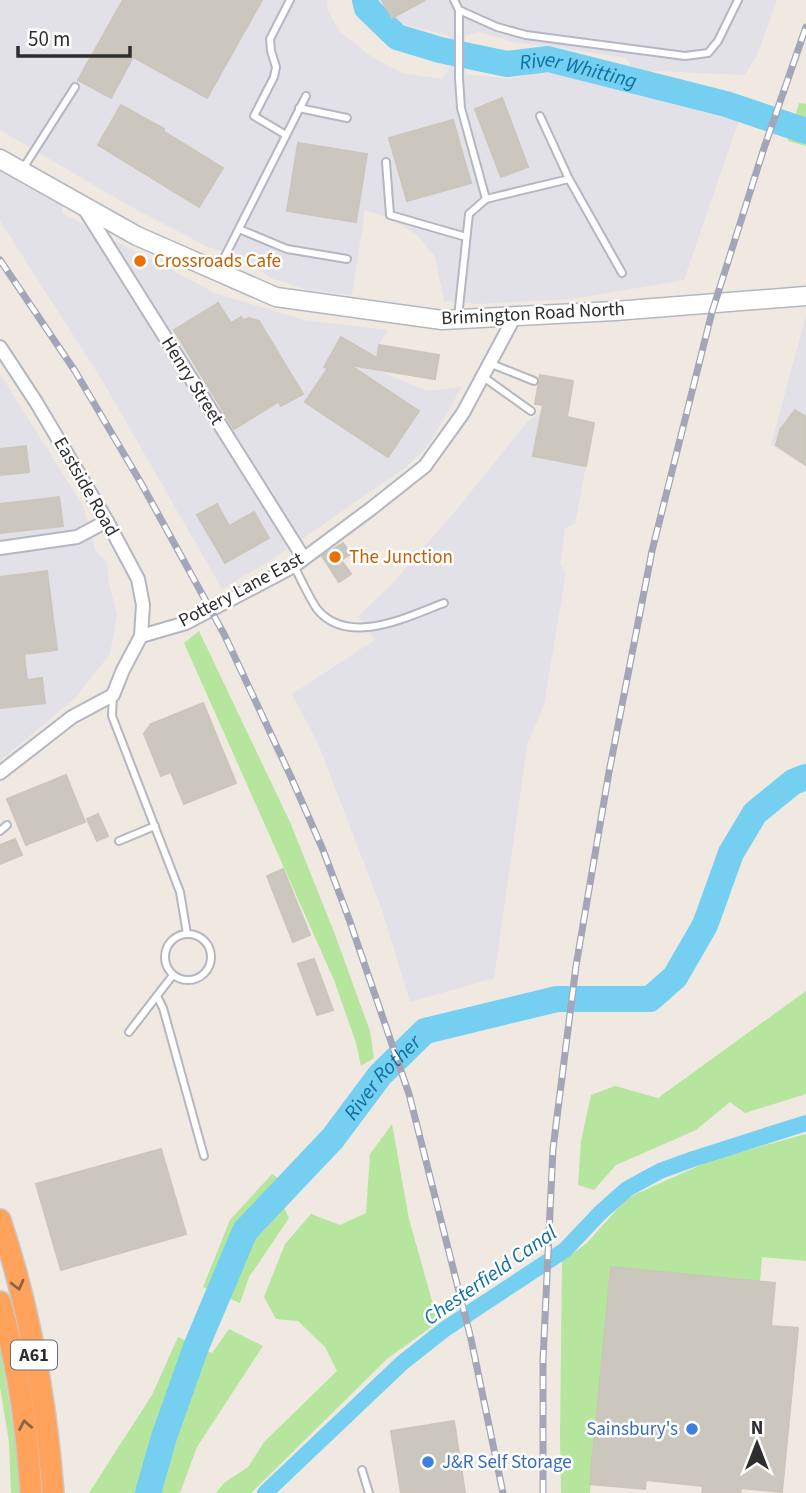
<svg xmlns="http://www.w3.org/2000/svg" width="806" height="1493" viewBox="0 0 806 1493" font-family="'Source Sans 3',sans-serif">
<style>
.industrial{fill:#e3e1e8}
.green{fill:#b6e59e}
.lines{fill:none;stroke-linecap:round;stroke-linejoin:round}
.canal{stroke:#75cff0;stroke-width:16}
.river{stroke:#75cff0;stroke-width:26}
.building{fill:#cbc7bf;stroke:#cbc5ba;stroke-width:2}
.lane-casing{stroke:#b4b7c1;stroke-width:10}
.street-casing{stroke:#b4b7c1;stroke-width:16}
.secondary-casing{stroke:#b4b7c1;stroke-width:21}
.highway-casing{stroke:#c9c9c9;stroke-width:24}
.lane{stroke:#fff;stroke-width:6}
.street{stroke:#fff;stroke-width:12}
.secondary{stroke:#fff;stroke-width:18}
.highway{stroke:#ffa35c;stroke-width:21}
.rail-casing{stroke:#a3a6b8;stroke-width:7}
.rail{stroke:#fff;stroke-width:4.5;stroke-dasharray:13;stroke-linecap:butt}
.oneway{stroke:#8c6343}
.food-dot{fill:#e8710a;stroke:#fff;stroke-width:2.5}
.shop-dot{fill:#3f7fe0;stroke:#fff;stroke-width:2.5}
.labels{text-anchor:middle;dominant-baseline:central;stroke-width:5;stroke-linejoin:round;paint-order:stroke}
.shield{fill:#fff;stroke:#6d6d6d;stroke-width:2}
.shield-label{font-size:18px;font-weight:bold;fill:#2e2e2e}
.food-label{font-size:19px;fill:#c56008;stroke:#fff;text-anchor:start}
.street-label{font-size:19px;fill:#2e2e2e;stroke:#fff}
.shop-label{font-size:19px;fill:#366cbe;stroke:#fff;text-anchor:end}
.water-label{font-size:21px;font-style:italic;fill:#0d6fa3;stroke:#fff}
</style>
<rect width="100%" height="100%" fill="#efe9e1"/>
<g class="industrial">
<path d="M 0,0 L 327,0 L 328,11 L 340,32 L 372,57 L 402,73 L 442,79 L 450,67 L 449,36 L 389,20 L 375,0 L 777,0 L 758,53 L 745,75 L 633,70 L 626,58 L 556,47 L 517,43 L 479,32 L 465,36 L 466,74 L 510,79 L 532,73 L 571,71 L 739,120 L 684,280 L 573,299 L 478,304 L 444,301 L 435,257 L 418,236 L 393,220 L 365,210 L 352,295 L 307,290 L 273,279 L 237,256 L 208,247 L 126,204 L 0,130 Z"/>
<path d="M 0,168 L 62,204 L 62,213 L 215,293 L 304,320 L 388,330 L 379,345 L 375,369 L 427,391 L 461,387 L 450,409 L 426,448 L 406,467 L 273,559 L 222,589 L 102,380 L 0,221 Z"/>
<path d="M 806,315 L 806,467 L 771,445 Z"/>
<path d="M 0,374 L 83,506 L 96,552 L 107,562 L 109,584 L 117,614 L 110,654 L 75,698 L 0,761 Z"/>
<path d="M 542,413 L 594,423 L 575,524 L 565,528 L 560,564 L 566,573 L 544,705 L 527,745 L 494,978 L 410,1002 L 382,910 L 319,746 L 292,694 L 375,640 L 358,616 L 390,586 L 453,514 L 529,420 Z"/>
</g>
<g class="green">
<path d="M 799,103 L 806,104 L 806,146 L 788,141 Z"/>
<path d="M 199,631 L 290,822 L 334,932 L 370,1031 L 374,1058 L 361,1066 L 356,1043 L 334,980 L 184,643 Z"/>
<path d="M 806,991 L 806,1094 L 745,1113 L 730,1102 L 696,1130 L 616,1165 L 594,1190 L 578,1185 L 581,1141 L 591,1095 L 615,1086 L 658,1098 Z"/>
<path d="M 392,1124 L 409,1219 L 438,1322 L 387,1359 L 251,1493 L 216,1493 L 224,1483 L 248,1467 L 264,1442 L 337,1371 L 325,1347 L 298,1321 L 276,1319 L 264,1297 L 285,1244 L 311,1214 L 340,1225 L 366,1213 L 370,1154 Z"/>
<path d="M 806,1134 L 806,1261 L 762,1257 L 760,1282 L 611,1268 L 590,1493 L 561,1493 L 560,1436 L 562,1261 L 587,1243 L 627,1198 L 714,1159 Z"/>
<path d="M 272,1174 L 294,1189 L 284,1208 L 289,1218 L 249,1277 L 240,1303 L 203,1287 L 230,1220 Z"/>
<path d="M 229,1329 L 263,1346 L 197,1447 L 180,1493 L 89,1493 L 152,1395 L 178,1337 L 212,1353 Z"/>
<path d="M 0,1344 L 20,1471 L 21,1493 L 11,1493 L 9,1442 L 0,1387 Z"/>
</g>
<g class="lines">
<path class="canal" d="M 265,1493 L 402,1363 L 445,1329 L 565,1250 L 600,1213 L 627,1189 L 660,1171 L 693,1159 L 806,1123"/>
<g class="river">
<path id="s1" d="M 365,0 L 367,8 L 397,37 L 440,50 L 507,64 L 548,59 L 726,104 L 806,131"/>
<path id="s2" d="M 148,1493 L 164,1437 L 196,1347 L 245,1231 L 333,1138 L 380,1075 L 425,1031 L 557,999 L 650,999 L 675,977 L 705,925 L 731,853 L 755,813 L 793,782 L 806,777"/>
</g>
</g>
<g class="building">
<path d="M 123,0 L 262,0 L 207,98 L 133,57 L 111,98 L 78,80 Z"/>
<path d="M 382,0 L 425,0 L 392,18 Z"/>
<path d="M 502,98 L 528,167 L 501,177 L 475,109 Z"/>
<path d="M 121,105 L 164,129 L 163,131 L 223,168 L 199,207 L 98,145 Z"/>
<path d="M 453,120 L 471,183 L 407,201 L 389,138 Z"/>
<path d="M 298,143 L 367,154 L 356,222 L 287,211 Z"/>
<path d="M 218,303 L 231,323 L 241,317 L 243,320 L 249,318 L 259,321 L 303,394 L 281,406 L 278,402 L 234,429 L 174,330 Z"/>
<path d="M 341,337 L 377,358 L 379,345 L 439,355 L 435,379 L 350,365 L 419,411 L 388,457 L 305,402 L 328,368 L 324,367 Z"/>
<path d="M 540,375 L 573,381 L 567,417 L 594,423 L 586,466 L 533,456 L 543,405 L 535,404 Z"/>
<path d="M 795,410 L 806,417 L 806,465 L 776,445 L 780,430 Z"/>
<path d="M 26,446 L 29,472 L 0,475 L 0,449 Z"/>
<path d="M 59,497 L 63,526 L 0,533 L 0,504 Z"/>
<path d="M 217,504 L 229,526 L 254,512 L 269,538 L 225,563 L 197,515 Z"/>
<path d="M 343,543 L 351,554 L 341,560 L 351,574 L 339,582 L 322,556 Z"/>
<path d="M 47,571 L 57,650 L 24,654 L 27,680 L 42,678 L 45,703 L 0,708 L 0,577 Z"/>
<path d="M 203,703 L 236,783 L 184,804 L 171,772 L 161,776 L 144,734 L 151,724 Z"/>
<path d="M 66,775 L 85,822 L 26,845 L 7,799 Z"/>
<path d="M 98,814 L 108,836 L 97,841 L 87,819 Z"/>
<path d="M 15,839 L 22,855 L 0,864 L 0,845 Z"/>
<path d="M 283,869 L 310,935 L 293,942 L 267,876 Z"/>
<path d="M 314,959 L 333,1010 L 317,1015 L 298,964 Z"/>
<path d="M 161,1149 L 186,1234 L 61,1270 L 36,1184 Z"/>
<path d="M 611,1267 L 775,1283 L 771,1326 L 798,1328 L 782,1492 L 741,1488 L 740,1493 L 702,1493 L 703,1486 L 646,1480 L 645,1489 L 590,1484 Z"/>
<path d="M 454,1421 L 465,1493 L 401,1493 L 391,1431 Z"/>
</g>
<g class="lines">
<g class="lane-casing">
<g id="lane">
<path d="M 454,0 L 459,10 L 459,78 L 461,108 L 486,199 L 469,214 L 458,317"/>
<path d="M 459,10 L 497,27 L 526,35 L 685,56 L 708,53 L 718,41 L 738,0"/>
<path d="M 299,108 L 347,118"/>
<path d="M 286,135 L 254,116 L 274,77 L 276,67 L 271,51 L 270,39 L 290,0"/>
<path d="M 386,162 L 390,215 L 466,237"/>
<path d="M 22,170 L 75,87"/>
<path d="M 569,179 L 622,273"/>
<path d="M 486,199 L 569,179 L 540,116"/>
<path d="M 239,229 L 287,249 L 347,259"/>
<path d="M 218,270 L 306,96"/>
<path d="M 489,363 L 534,381"/>
<path d="M 482,376 L 531,411"/>
<path d="M 294,566 C 301,579 308,596 317,609 C 348,647 407,617 444,603"/>
<path d="M 113,695 L 112,716 L 180,892 L 187,934"/>
<path d="M 0,831 L 7,825"/>
<path d="M 119,841 L 155,826"/>
<circle cx="188" cy="957" r="23"/>
<path d="M 157,996 L 163,1008 L 204,1156"/>
<path d="M 129,1032 L 173,975"/>
<path d="M 362,1470 L 369,1493"/>
</g>
</g>
<g class="street-casing">
<g id="street">
<path d="M 84,208 L 303,557"/>
<path d="M 0,347 L 36,402 L 107,521 L 138,579 L 143,605 L 141,636 L 123,670 L 113,695 L 72,717 L 0,773"/>
<path d="M 0,548 L 77,537 L 107,521"/>
<path d="M 141,636 L 186,623 L 294,566 L 372,508 L 425,466 L 463,413 L 515,316"/>
</g>
</g>
<g class="secondary-casing">
<path id="secondary" d="M 0,159 L 137,236 L 276,297 L 442,320 L 615,311 L 806,296"/>
</g>
<g class="highway-casing">
<g id="highway">
<path d="M 0,1220 C 29,1307 46,1401 53,1493"/>
<path d="M 0,1302 C 18,1364 27,1429 31,1493"/>
</g>
</g>
<use href="#lane" class="lane"/>
<use href="#street" class="street"/>
<use href="#secondary" class="secondary"/>
<use href="#highway" class="highway"/>
<g class="rail-casing">
<g id="rail">
<path d="M 0,260 L 75,371 L 141,483 L 224,634 L 291,777 L 323,850 L 349,919 L 409,1094 L 471,1339 L 503,1493"/>
<path d="M 543,1493 L 543,1360 L 553,1149 L 576,966 L 609,772 L 652,551 L 712,312 L 764,148 L 806,27"/>
</g>
</g>
<use href="#rail" class="rail"/>
</g>
<defs><path id="oneway-chevron" d="M-2-3.5L2.5 0L-2 3.5" fill="none" stroke-width="1.6" stroke-linecap="round" stroke-linejoin="round" transform="scale(1.75)"/></defs>
<g class="oneway">
<use href="#oneway-chevron" transform="translate(18 1285) rotate(76)"/>
<use href="#oneway-chevron" transform="translate(25 1425) rotate(-100)"/>
</g>
<g class="food-dot">
<circle cx="140" cy="261" r="7"/>
<circle cx="335" cy="557" r="7"/>
</g>
<g class="shop-dot">
<circle cx="692" cy="1429" r="7"/>
<circle cx="428" cy="1462" r="7"/>
</g>
<g class="labels">
<rect class="shield" x="11" y="1340.5" width="46" height="29" rx="5"/>
<g class="shield-label">
<text x="34" y="1355">A61</text>
</g>
<g class="food-label">
<text x="154" y="261">Crossroads Cafe</text>
<text x="349" y="557">The Junction</text>
</g>
<g class="street-label">
<text transform="translate(533 314) rotate(-3)">Brimington Road North</text>
<text transform="translate(192 381) rotate(58)">Henry Street</text>
<text transform="translate(86 487) rotate(60)">Eastside Road</text>
<text transform="translate(241 590) rotate(-28)">Pottery Lane East</text>
</g>
<g class="shop-label">
<text x="678" y="1429">Sainsbury's</text>
<text x="442" y="1462" text-anchor="start">J&amp;R Self Storage</text>
</g>
<g class="water-label">
<text stroke="none"><textPath href="#s1" startOffset="236">River Whitting</textPath></text>
<text stroke="none"><textPath href="#s2" startOffset="486">River Rother</textPath></text>
<text transform="translate(490 1275) rotate(-35)">Chesterfield Canal</text>
</g>
</g>
<g transform="translate(757 1444)" stroke="#ffffff" stroke-width="5" paint-order="stroke">
<path d="M0-5L12 26L0 18L-12 26Z" fill="#2e2e2e"/>
<text y="-10" font-size="19" font-weight="bold" text-anchor="middle" fill="#2e2e2e">N</text>
</g>
<path d="M18 46v10h112v-10" fill="none" stroke="#2e2e2e" stroke-width="3.5"/>
<text x="28" y="46" font-size="21" fill="#2e2e2e" stroke="#ffffff" stroke-width="5" paint-order="stroke">50 m</text>
</svg>
